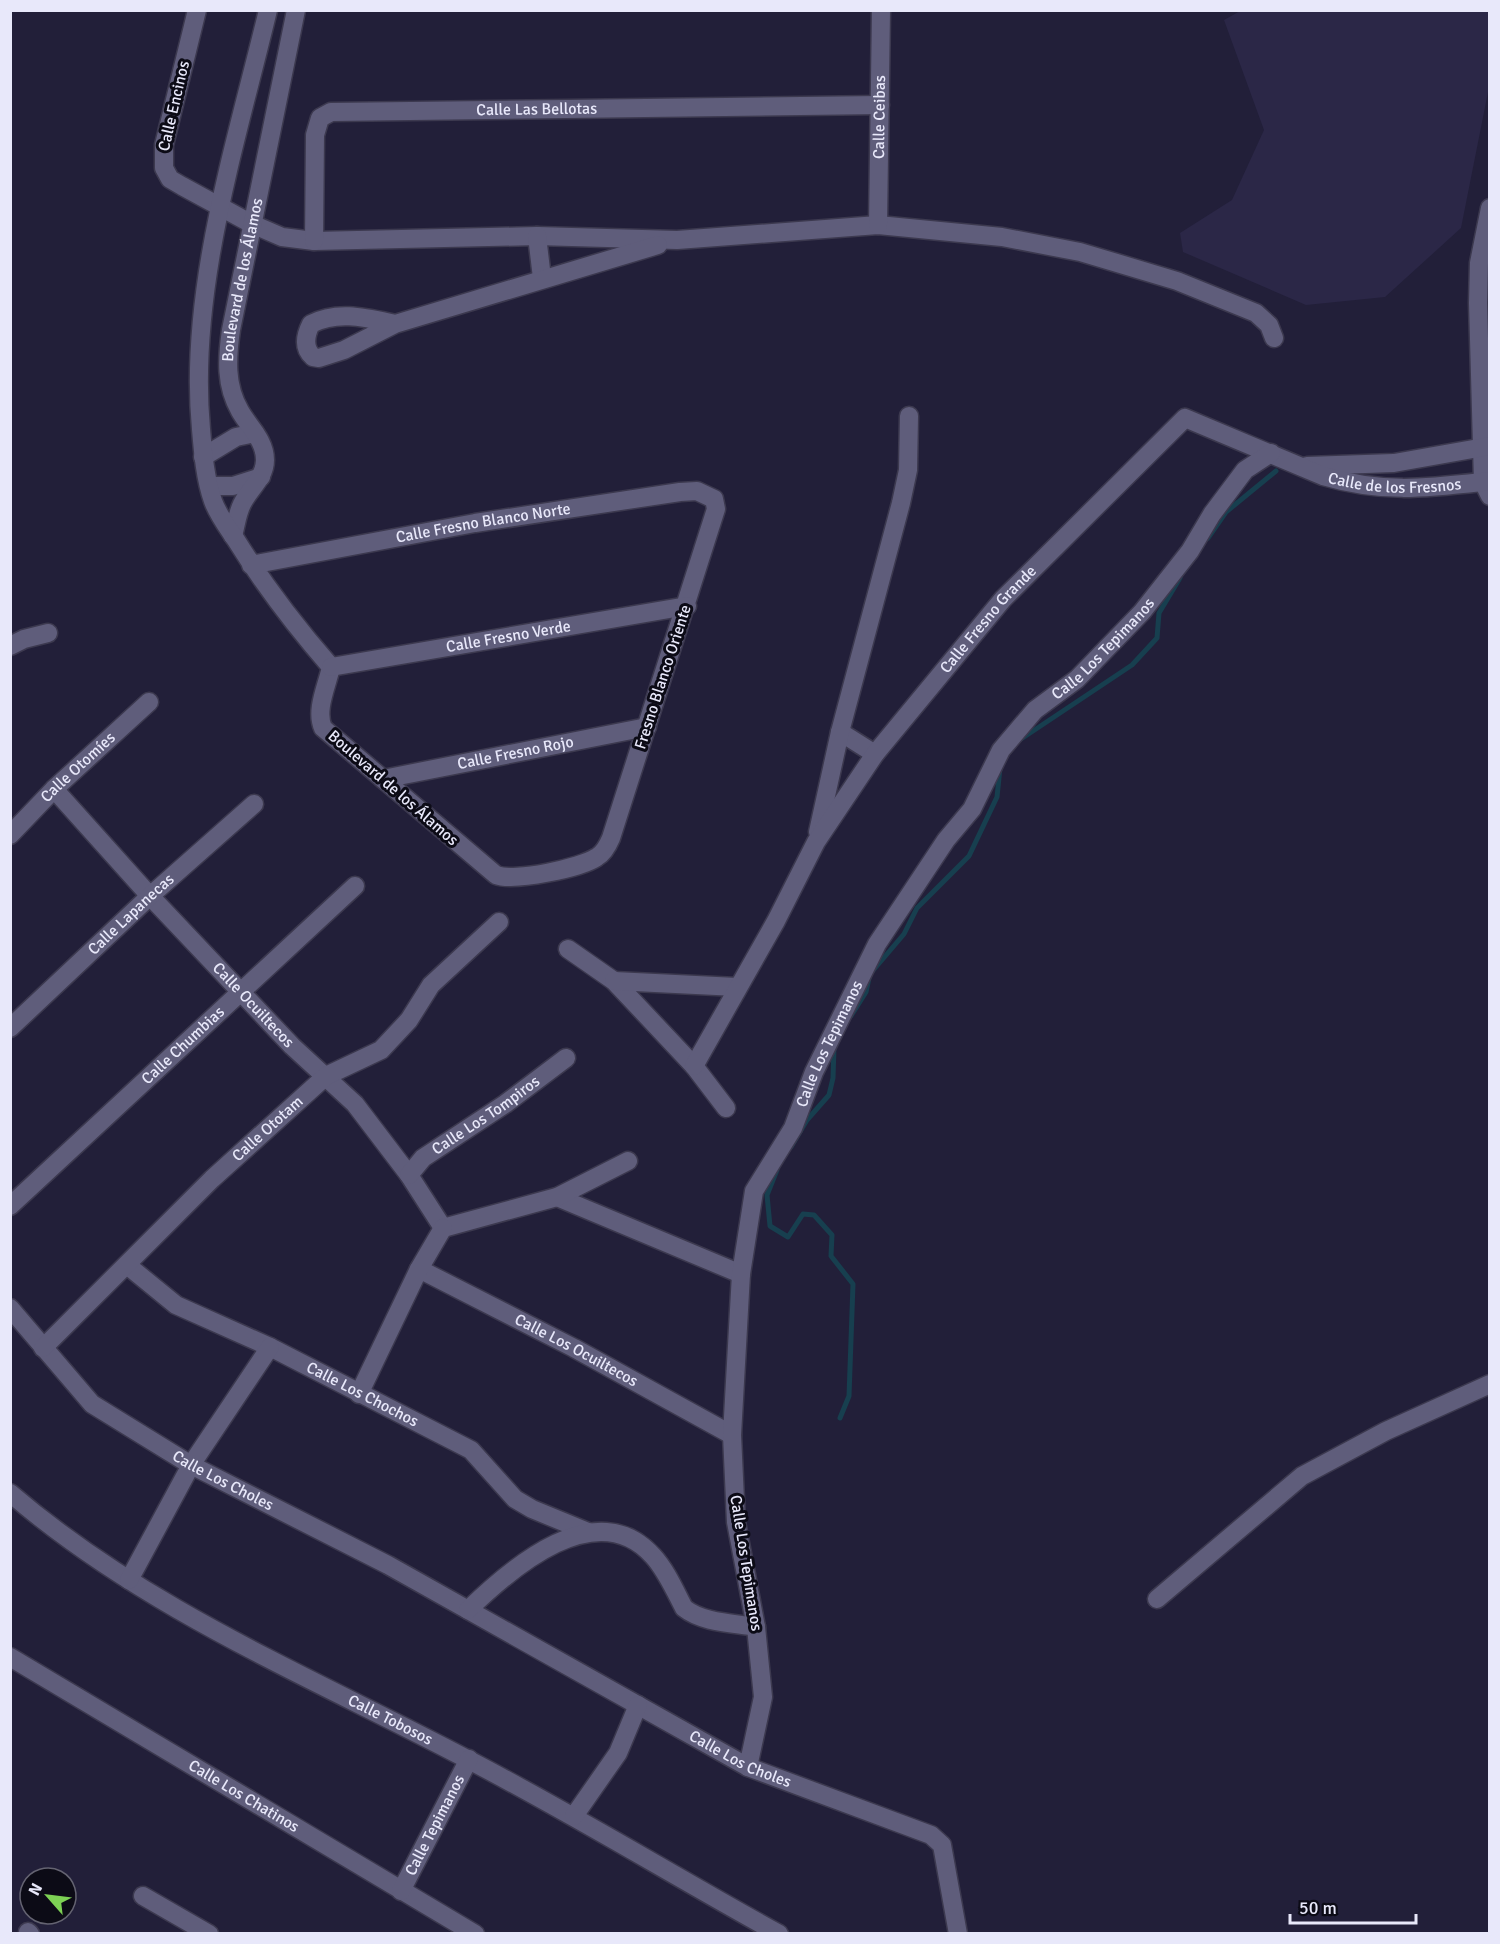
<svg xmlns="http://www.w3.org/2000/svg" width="1500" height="1944" viewBox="0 0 1500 1944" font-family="Signika,sans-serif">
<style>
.built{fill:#2b2747}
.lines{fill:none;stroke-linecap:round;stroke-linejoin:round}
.stream{stroke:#173f4f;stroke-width:5}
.minor-casing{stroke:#3c394f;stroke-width:21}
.minor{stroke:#5f5d7b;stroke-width:18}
.labels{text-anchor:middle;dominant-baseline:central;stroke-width:6;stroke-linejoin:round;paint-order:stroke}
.street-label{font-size:16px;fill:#e8e8fa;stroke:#0c0b16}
</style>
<rect width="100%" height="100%" fill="#221f39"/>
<path class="built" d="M 1242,10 L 1489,11 L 1489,87 L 1461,228 L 1385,297 L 1306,305 L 1183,252 L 1180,233 L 1232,200 L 1264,130 L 1224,20 Z"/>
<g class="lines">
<g class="stream">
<path d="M 1208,538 L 1226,512 L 1276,471"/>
<path d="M 1018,741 L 1132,665 L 1157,638 L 1159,613 L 1180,578"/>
<path d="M 851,1016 L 866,992 L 870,974 L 904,934 L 917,908 L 969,856 L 997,797 L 1000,768"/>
<path d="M 791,1147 L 807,1120 L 829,1095 L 833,1078 L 834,1047"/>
<path d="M 777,1170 L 767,1195 L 770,1226 L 788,1237 L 803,1214 L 814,1215 L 832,1235 L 831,1256 L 853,1284 L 849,1396 L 840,1418"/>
</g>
<g class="minor-casing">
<g id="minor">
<path d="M 197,10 L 164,145 L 164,168 L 170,179 L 182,186 L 252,224 L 282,237 L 314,241 L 537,236 L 677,240 L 878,225 L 1002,237 L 1080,252 L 1177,281 L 1256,313 L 1269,325 L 1274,338"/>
<path d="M 1490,208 L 1479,263 L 1478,303 L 1483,482 L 1490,496"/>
<path id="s1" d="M 878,225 L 881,10"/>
<path d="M 537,236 L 542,278"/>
<path id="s2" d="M 314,241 L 315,135 L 320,118 L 331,112 L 880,105"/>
<path d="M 395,324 C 367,318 338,310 311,324 C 305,336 303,348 313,357 L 319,358 L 344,350 L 395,324 L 658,245"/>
<path d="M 203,457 L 236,437 L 255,433"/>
<path d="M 1307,466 L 1394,463 L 1490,446"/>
<path d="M 210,486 L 233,486 L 261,477"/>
<path id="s3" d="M 233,536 C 236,525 237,514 242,504 C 249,489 265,478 265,460 C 265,440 249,427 240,411 C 225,385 227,358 231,330 L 296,10"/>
<path id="s4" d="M 251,565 L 475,523 L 680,492 L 697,491 L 714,499 L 716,509 L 611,838 C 608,845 604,853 597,857 C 581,868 514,882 496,875 L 323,728 C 315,710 327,686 331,667 C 296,627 264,585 236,540 C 228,528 218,515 213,501 C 205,478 203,453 201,429 C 188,291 236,144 268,10"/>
<path d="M 10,646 L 24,639 L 48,633"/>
<path id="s5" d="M 331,667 L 687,606"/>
<path d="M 840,732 L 875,754"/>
<path id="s6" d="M 383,779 L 647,727"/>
<path id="s7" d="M 54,789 L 150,896 L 292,1046 L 355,1104 L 409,1175 L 443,1228"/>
<path d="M 818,832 L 840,732 L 901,503 L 908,470 L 909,416"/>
<path id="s8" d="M 10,835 L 54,789 L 149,702"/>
<path d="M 568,949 L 614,981 L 694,1066 L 726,1108"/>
<path d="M 614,981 L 737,987"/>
<path id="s9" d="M 10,1028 L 150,896 L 254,804"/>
<path id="s10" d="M 694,1066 L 776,921 L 816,842 L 875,754 L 1003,599 L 1185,418 L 1323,476 C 1384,494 1427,488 1490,481"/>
<path id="s11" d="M 409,1175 L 423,1158 L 505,1104 L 566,1058"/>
<path d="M 557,1197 L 741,1274"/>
<path id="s12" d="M 10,1206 L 355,886"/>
<path d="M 443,1228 L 557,1197 L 628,1161"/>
<path id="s13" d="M 127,1265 L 176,1305 L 270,1347 L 471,1450 L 515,1499 L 532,1509 L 588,1532"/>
<path id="s14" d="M 419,1269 L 574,1348 L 732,1435"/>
<path id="s15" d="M 10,1308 L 92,1404 L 191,1465 L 388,1565 L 748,1767 L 931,1835 L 942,1845 L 958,1934"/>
<path id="s16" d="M 43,1348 L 212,1179 L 326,1076 L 381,1050 L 409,1020 L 431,985 L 499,922"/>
<path d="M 359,1394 L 419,1269 L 443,1228"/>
<path id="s17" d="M 10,1493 C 145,1609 311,1677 467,1759 C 573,1814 674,1876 779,1934"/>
<path d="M 129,1580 L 191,1465 L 270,1347"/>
<path d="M 1157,1599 L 1302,1476 L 1386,1431 L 1490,1384"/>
<path d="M 468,1610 C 511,1568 597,1493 653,1556 C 666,1570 675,1591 684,1608 C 703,1623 733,1623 756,1627"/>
<path id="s18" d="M 10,1657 L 475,1934"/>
<path id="s19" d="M 748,1767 L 763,1697 L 756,1627 L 736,1522 L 732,1435 L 741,1274 L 754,1191 L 793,1128 L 814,1072 L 877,944 L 946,840 L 972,809 L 1001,750 L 1035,710 L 1077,679 L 1142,612 L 1190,551 L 1212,514 L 1245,470 L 1271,453"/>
<path d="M 574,1816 L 618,1753 L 638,1705"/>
<path id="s20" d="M 401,1891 L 469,1759"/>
<path d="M 143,1896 L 209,1934"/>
<path d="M 28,1932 L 30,1934"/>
</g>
</g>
<use href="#minor" class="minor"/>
</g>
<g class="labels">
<g class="street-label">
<text transform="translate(174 106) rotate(-77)">Calle Encinos</text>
<text stroke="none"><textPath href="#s2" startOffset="342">Calle Las Bellotas</textPath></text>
<text stroke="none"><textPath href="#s1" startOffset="108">Calle Ceibas</textPath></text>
<text stroke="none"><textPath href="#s3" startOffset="274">Boulevard de los Álamos</textPath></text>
<text stroke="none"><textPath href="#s10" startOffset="1041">Calle de los Fresnos</textPath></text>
<text stroke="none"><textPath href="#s4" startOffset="236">Calle Fresno Blanco Norte</textPath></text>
<text stroke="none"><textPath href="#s10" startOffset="537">Calle Fresno Grande</textPath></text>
<text stroke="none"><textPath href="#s5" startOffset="180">Calle Fresno Verde</textPath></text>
<text stroke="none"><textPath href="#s19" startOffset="1233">Calle Los Tepimanos</textPath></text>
<text transform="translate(663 677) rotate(-72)">Fresno Blanco Oriente</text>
<text stroke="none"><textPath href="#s6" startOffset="135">Calle Fresno Rojo</textPath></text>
<text stroke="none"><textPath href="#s8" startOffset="96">Calle Otomíes</textPath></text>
<text transform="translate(393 788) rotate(41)">Boulevard de los Álamos</text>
<text stroke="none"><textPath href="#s9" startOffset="166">Calle Lapanecas</textPath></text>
<text stroke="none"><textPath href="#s7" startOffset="294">Calle Ocuiltecos</textPath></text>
<text stroke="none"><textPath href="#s19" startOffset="747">Calle Los Tepimanos</textPath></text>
<text stroke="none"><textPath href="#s12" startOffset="236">Calle Chumbias</textPath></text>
<text stroke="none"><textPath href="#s11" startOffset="98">Calle Los Tompiros</textPath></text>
<text stroke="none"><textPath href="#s16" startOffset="314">Calle Ototam</textPath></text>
<text stroke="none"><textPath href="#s14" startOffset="177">Calle Los Ocuiltecos</textPath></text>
<text stroke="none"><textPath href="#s13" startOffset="270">Calle Los Chochos</textPath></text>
<text stroke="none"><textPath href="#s15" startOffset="278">Calle Los Choles</textPath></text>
<text transform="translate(746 1563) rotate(81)">Calle Los Tepimanos</text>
<text stroke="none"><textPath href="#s17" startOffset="444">Calle Tobosos</textPath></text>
<text stroke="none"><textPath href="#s15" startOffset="866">Calle Los Choles</textPath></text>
<text stroke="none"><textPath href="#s18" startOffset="272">Calle Los Chatinos</textPath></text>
<text stroke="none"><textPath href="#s20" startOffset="74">Calle Tepimanos</textPath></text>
</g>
</g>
<rect width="1500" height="1944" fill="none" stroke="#e8e8fa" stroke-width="24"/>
<g transform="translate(48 1896) rotate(298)"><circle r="28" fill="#0c0b16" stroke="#646371" stroke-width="1.5"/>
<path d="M0-4.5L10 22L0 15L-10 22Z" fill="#7dd154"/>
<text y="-9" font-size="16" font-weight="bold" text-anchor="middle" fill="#e8e8fa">N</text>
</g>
<path d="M1290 1914v9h126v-9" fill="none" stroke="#e8e8fa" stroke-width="3"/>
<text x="1299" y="1914" font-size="18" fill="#e8e8fa" stroke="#0c0b16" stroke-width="4.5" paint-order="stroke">50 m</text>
</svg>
